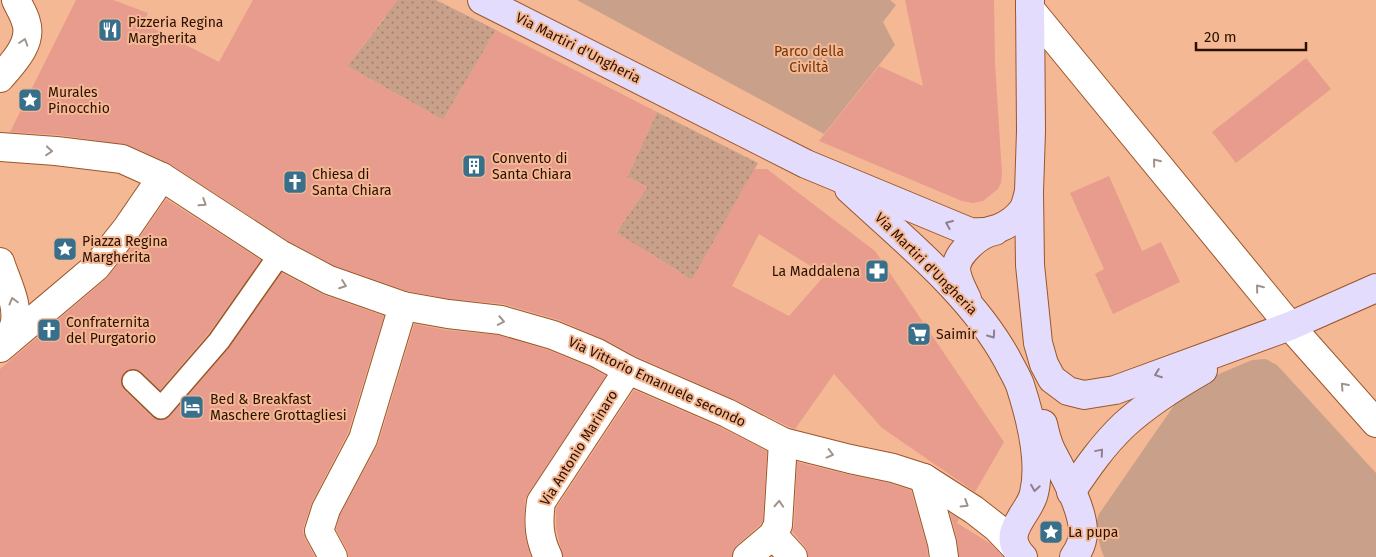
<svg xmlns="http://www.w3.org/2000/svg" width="1376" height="557" viewBox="0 0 1376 557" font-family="'Fira Sans',sans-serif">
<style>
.grass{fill:url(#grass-dots)}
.park{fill:#c9a089}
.building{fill:#e79c8d;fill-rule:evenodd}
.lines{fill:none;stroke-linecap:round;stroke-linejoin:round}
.lane-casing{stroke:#9a5629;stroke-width:24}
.street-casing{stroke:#9a5629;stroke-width:30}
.secondary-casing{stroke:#9a5629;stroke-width:30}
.lane{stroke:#fff;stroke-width:21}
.street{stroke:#fff;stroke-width:28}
.secondary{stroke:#e3dcfd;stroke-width:28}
.oneway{stroke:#a0938c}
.oneway2{stroke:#90808b}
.labels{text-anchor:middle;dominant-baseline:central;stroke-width:4;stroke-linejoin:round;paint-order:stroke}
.poi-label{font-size:14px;fill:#2b1000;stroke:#f5b894;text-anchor:start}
.street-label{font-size:14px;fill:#2b1000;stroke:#f5b894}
.park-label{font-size:14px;fill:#713608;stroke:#f5b894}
</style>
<defs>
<pattern id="grass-dots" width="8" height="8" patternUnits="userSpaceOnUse" patternTransform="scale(1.25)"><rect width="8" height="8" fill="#c9a089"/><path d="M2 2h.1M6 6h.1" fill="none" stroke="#a3816e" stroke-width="1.8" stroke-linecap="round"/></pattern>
</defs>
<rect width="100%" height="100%" fill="#f5b894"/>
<g class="grass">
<path d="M 394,0 L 436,0 L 496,30 L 443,120 L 347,66 L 384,19 Z"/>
<path d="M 657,112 L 758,163 L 692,280 L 648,252 L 609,243 L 647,187 L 627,177 Z"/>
</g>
<g class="park">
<path d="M 577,0 L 890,0 L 896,5 L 883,22 L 895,45 L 824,134 Z"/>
<path d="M 1266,359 L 1277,365 L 1376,473 L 1376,557 L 1104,557 L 1101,549 L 1095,526 L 1099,514 L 1186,388 L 1252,360 Z"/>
</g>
<g class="building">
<path d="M 76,0 L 113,0 L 148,13 L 143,23 L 219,62 L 253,0 L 398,0 L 347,66 L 443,120 L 496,30 L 657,112 L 627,177 L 647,187 L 616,232 L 692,280 L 754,169 L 767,169 L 875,251 L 1004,442 L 975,492 L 882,428 L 834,374 L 795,429 L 789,427 L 733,399 L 635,356 L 603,339 L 559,320 L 503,304 L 450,299 L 407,291 L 335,266 L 288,241 L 170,164 L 128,145 L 58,135 L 10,132 ZM 759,234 L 825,275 L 789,316 L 732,286 Z"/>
<path d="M 905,0 L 994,0 L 995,64 L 1002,174 L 1001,183 L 998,189 L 983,201 L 973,203 L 962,201 L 819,141 L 879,66 L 923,86 Z"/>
<path d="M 1306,58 L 1331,89 L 1236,163 L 1212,132 Z"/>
<path d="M 1109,176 L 1142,251 L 1161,242 L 1180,282 L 1113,314 L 1095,274 L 1104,269 L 1070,193 Z"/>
<path d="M 166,199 L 261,260 L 209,333 L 160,390 L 142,372 L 136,369 L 130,369 L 124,373 L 121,378 L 121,384 L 124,390 L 152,417 L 158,420 L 164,420 L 170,416 L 228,349 L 282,273 L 324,295 L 384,316 L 348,433 L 312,502 L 304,526 L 303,532 L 305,538 L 315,557 L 0,557 L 0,369 L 106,279 L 139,238 Z"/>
<path d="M 414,324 L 446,330 L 498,335 L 548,350 L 590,367 L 606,376 L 528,494 L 525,500 L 524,525 L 526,541 L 531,557 L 349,557 L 347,550 L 336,529 L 340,515 L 378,444 Z"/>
<path d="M 634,390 L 720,427 L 767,451 L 763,521 L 760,525 L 737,545 L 733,551 L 732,557 L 563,557 L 556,528 L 556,508 Z"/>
<path d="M 797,462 L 846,474 L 889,483 L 911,490 L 927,546 L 928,557 L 808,557 L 808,553 L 805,547 L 792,531 L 794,526 Z"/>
<path d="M 950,513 L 959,519 L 957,523 L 991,544 L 1003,557 L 959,557 L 957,539 Z"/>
</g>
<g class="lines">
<g class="lane-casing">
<path id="lane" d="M 133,381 L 161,408 L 219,341 L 280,254"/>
</g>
<g class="street-casing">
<g id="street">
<path d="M 1030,9 L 1290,326 L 1376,423"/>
<path d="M 0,78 C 13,63 33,43 26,22 C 24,14 19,7 16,0"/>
<path d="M 0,147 L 56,151 L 122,159 L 162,177 L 280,254 L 329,280 L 403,306 L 448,314 L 501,320 L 553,335 L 597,353 L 628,370 L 727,413 L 783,442 L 850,459 L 893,468 L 924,478 L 974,510 L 997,528 L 1016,548"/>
<path d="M 0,262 C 6,281 20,306 14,326 C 12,331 10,336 8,341"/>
<path d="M 0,348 L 96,267 L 127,228 L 162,177"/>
<path d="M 924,478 L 942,543 L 944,557"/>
<path d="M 773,535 L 793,557"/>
<path d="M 333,557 L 319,531 L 326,509 L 363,439 L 403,306"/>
<path d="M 548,557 C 539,538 538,523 541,502 L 628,370"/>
<path d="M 747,557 L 773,535 L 778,525 L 783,442"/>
</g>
</g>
<g class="secondary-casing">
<g id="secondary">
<path d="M 482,0 L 806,164 L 970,232 C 989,234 1010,227 1022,211 C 1026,206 1027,198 1029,192"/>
<path d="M 1030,0 L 1031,131 L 1029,192 L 1030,265 L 1038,343 L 1044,364 L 1052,379 L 1068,391 L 1084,395 L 1115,390 L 1290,326 L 1376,288"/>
<path d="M 849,189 C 903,239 973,295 1008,361 C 1012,369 1017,377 1020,385 C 1030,416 1042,460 1034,493 C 1030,514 998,533 1023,557"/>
<path d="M 967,299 C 963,290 956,279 956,268 C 957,253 980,233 995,231"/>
<path d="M 1043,424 C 1045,433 1047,442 1051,450 C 1062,472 1083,507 1083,532 C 1083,541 1079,550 1074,557"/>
<path d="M 1071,492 C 1087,468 1103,445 1124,425 C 1147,404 1175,386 1203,370"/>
</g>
</g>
<use href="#lane" class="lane"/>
<use href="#street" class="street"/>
<use href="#secondary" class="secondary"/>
</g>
<defs><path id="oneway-chevron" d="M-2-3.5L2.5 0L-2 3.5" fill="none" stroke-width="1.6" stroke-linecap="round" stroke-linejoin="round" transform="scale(1.25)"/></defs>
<g class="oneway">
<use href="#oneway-chevron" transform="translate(24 42) rotate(-72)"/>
<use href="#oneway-chevron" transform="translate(49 151) rotate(5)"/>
<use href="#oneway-chevron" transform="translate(1156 162) rotate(-129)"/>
<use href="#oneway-chevron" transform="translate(203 203) rotate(33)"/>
<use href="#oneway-chevron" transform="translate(343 285) rotate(20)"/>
<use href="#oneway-chevron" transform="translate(1259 288) rotate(-129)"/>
<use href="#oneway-chevron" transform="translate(13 301) rotate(-105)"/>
<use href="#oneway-chevron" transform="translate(501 321) rotate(11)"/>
<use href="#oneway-chevron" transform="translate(1344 386) rotate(-132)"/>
<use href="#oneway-chevron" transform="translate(830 454) rotate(14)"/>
<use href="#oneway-chevron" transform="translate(779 504) rotate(-87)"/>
<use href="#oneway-chevron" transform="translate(965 504) rotate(32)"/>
</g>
<g class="oneway2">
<use href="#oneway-chevron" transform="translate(949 224) rotate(-157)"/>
<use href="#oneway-chevron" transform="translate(992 335) rotate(55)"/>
<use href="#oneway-chevron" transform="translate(1158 374) rotate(159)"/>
<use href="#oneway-chevron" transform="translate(1100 452) rotate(-50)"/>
<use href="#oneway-chevron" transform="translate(1035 488) rotate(99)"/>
</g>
<defs>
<g id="restaurant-square" transform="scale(1.25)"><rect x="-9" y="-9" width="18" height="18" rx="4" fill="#386f8a" stroke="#f5b894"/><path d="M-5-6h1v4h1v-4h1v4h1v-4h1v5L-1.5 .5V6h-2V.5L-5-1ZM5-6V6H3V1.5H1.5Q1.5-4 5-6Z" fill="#fff"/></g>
<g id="sight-square" transform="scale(1.25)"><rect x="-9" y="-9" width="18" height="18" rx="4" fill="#386f8a" stroke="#f5b894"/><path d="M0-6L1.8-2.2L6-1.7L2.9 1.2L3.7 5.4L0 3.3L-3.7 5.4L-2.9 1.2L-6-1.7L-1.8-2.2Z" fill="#fff"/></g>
<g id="building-square" transform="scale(1.25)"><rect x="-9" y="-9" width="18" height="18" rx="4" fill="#386f8a" stroke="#f5b894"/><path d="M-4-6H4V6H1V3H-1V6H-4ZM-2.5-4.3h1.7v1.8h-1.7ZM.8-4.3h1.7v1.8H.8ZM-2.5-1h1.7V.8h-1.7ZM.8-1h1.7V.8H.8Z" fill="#fff"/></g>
<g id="church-square" transform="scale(1.25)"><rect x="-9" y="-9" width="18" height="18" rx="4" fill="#386f8a" stroke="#f5b894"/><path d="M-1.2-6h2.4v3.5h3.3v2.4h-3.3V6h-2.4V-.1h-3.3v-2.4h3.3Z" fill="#fff"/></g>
<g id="pharmacy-square" transform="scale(1.25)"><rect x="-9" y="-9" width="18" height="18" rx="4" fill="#386f8a" stroke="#f5b894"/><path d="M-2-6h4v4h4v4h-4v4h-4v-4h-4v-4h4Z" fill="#fff"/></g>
<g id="supermarket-square" transform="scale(1.25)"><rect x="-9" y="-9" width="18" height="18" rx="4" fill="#386f8a" stroke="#f5b894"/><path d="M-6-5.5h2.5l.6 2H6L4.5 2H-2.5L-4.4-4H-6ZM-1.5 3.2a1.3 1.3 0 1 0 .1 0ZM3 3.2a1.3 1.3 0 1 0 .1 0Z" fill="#fff"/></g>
<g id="hotel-square" transform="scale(1.25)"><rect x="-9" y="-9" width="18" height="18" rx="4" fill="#386f8a" stroke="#f5b894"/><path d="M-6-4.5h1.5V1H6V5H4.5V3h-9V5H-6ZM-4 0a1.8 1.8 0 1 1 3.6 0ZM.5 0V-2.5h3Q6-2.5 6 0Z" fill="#fff"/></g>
</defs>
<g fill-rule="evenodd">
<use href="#restaurant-square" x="110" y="30"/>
<use href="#sight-square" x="30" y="100"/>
<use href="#building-square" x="474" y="166"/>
<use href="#church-square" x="295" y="182"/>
<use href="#sight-square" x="65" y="249"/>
<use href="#pharmacy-square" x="877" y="271"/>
<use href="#church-square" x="49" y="330"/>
<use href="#supermarket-square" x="919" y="334"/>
<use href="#hotel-square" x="192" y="407"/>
<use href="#sight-square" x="1051" y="532"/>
</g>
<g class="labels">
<g class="poi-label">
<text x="128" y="22">Pizzeria Regina<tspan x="128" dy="16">Margherita</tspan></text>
<text x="48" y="92">Murales<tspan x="48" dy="16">Pinocchio</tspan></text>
<text x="492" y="158">Convento di<tspan x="492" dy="16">Santa Chiara</tspan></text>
<text x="312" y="174">Chiesa di<tspan x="312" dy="16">Santa Chiara</tspan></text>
<text x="82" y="241">Piazza Regina<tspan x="82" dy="16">Margherita</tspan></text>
<text x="860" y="271" text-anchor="end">La Maddalena</text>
<text x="66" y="322">Confraternita<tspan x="66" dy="16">del Purgatorio</tspan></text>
<text x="936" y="334">Saimir</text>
<text x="210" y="399">Bed &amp; Breakfast<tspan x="210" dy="16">Maschere Grottagliesi</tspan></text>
<text x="1068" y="532">La pupa</text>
</g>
<g class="street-label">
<text transform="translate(578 48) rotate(27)">Via Martiri d'Ungheria</text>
<text transform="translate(926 264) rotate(45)">Via Martiri d'Ungheria</text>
<text transform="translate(657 382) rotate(25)">Via Vittorio Emanuele secondo</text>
<text transform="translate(579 448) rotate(-58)">Via Antonio Marinaro</text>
</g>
<g class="park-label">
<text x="809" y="51">Parco della<tspan x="809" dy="16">Civiltà</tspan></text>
</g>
</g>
<path d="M1196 42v8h110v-8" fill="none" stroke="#2b1000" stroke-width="2.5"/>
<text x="1204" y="42" font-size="15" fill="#2b1000" stroke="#f5b894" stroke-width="4" paint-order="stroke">20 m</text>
</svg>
